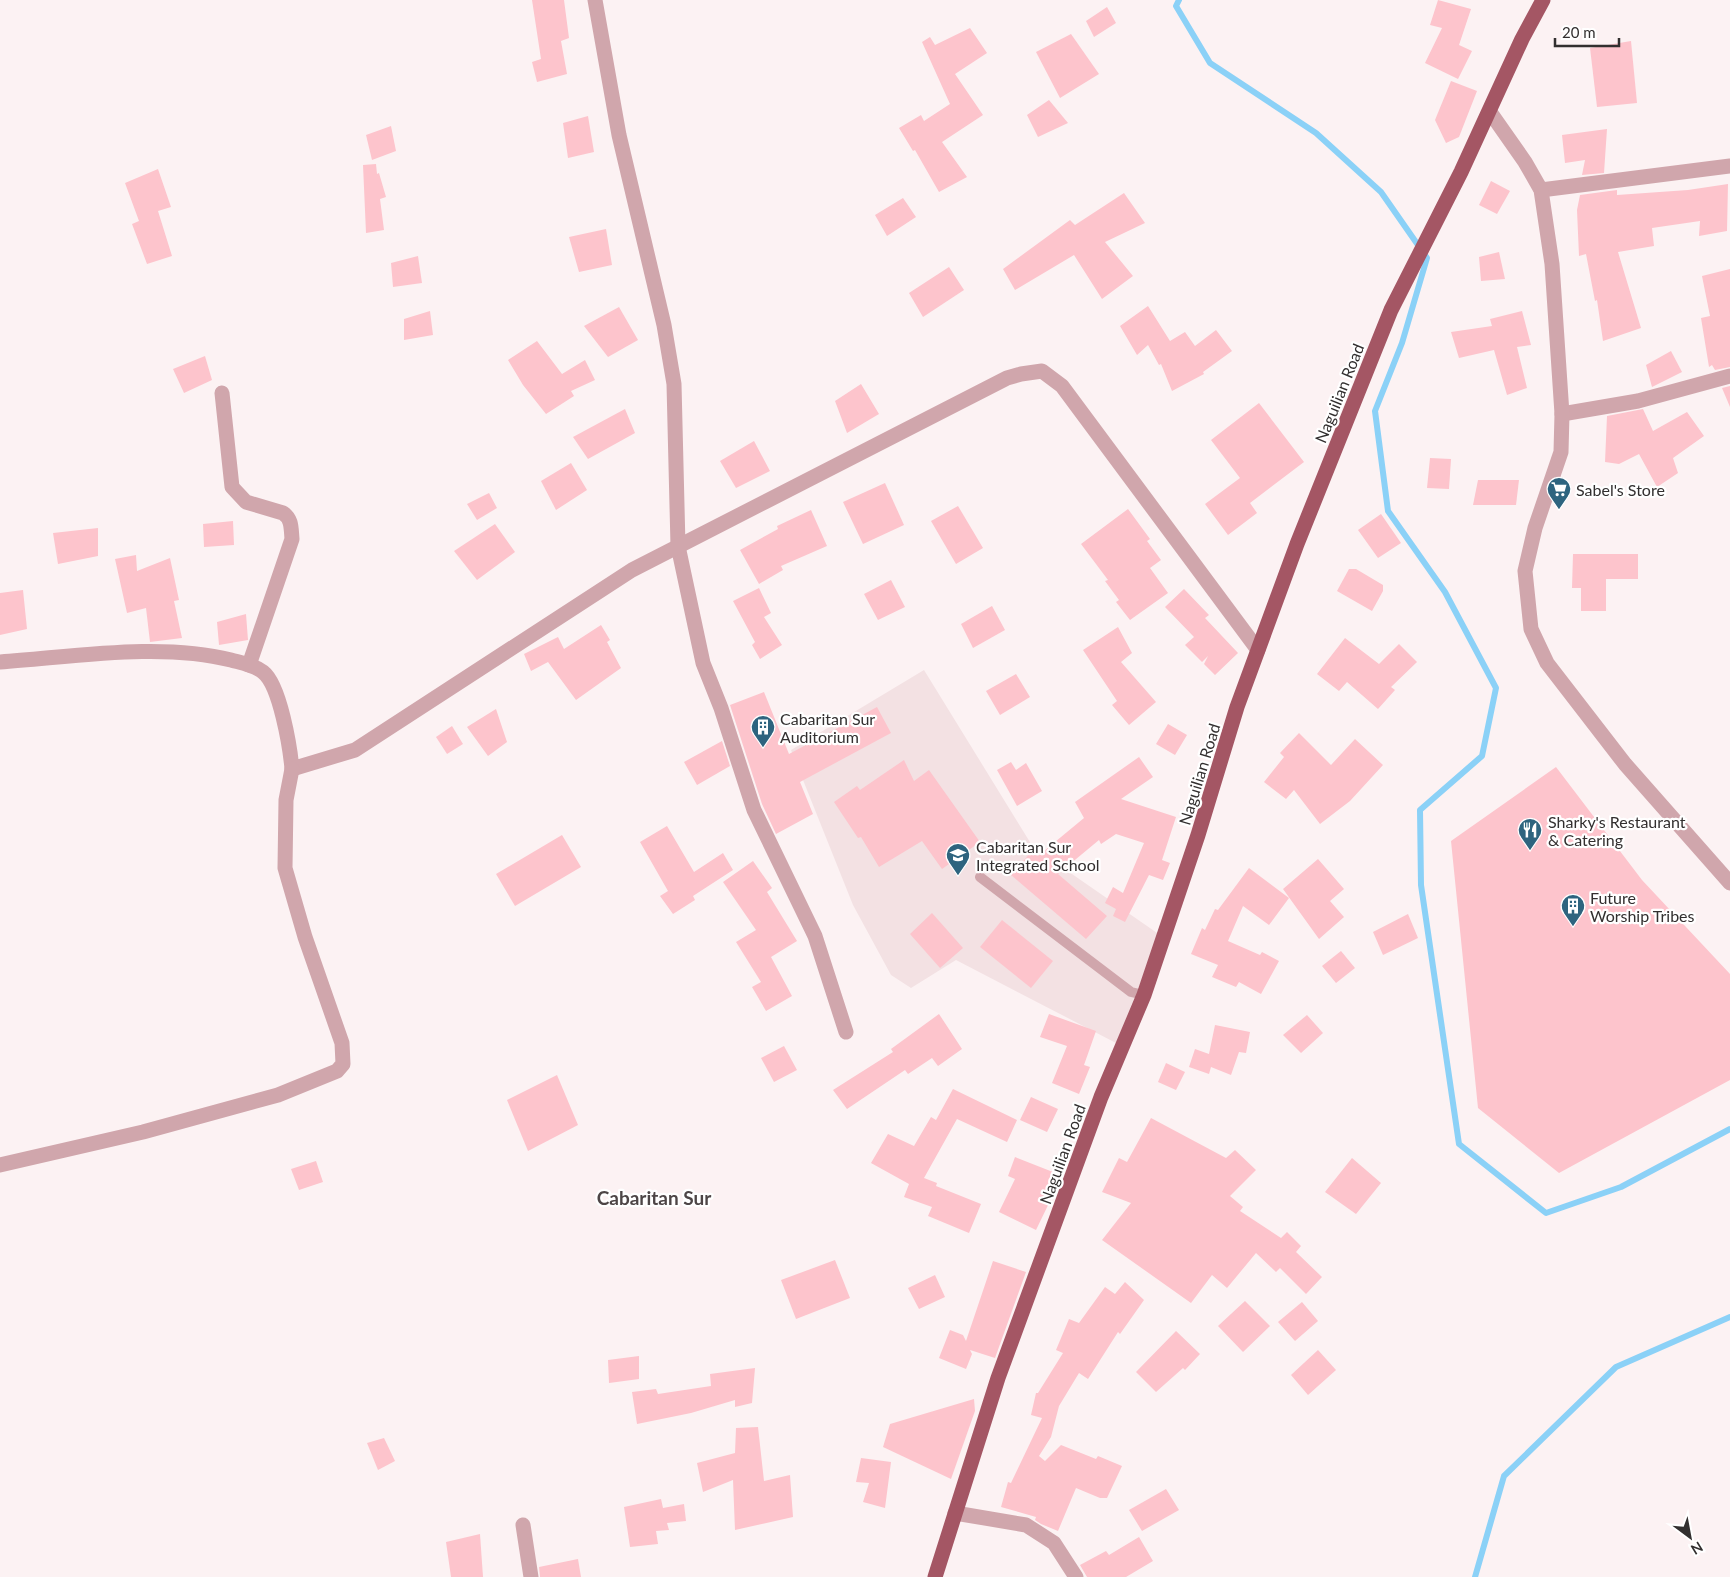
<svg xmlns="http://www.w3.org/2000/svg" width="1730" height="1577" viewBox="0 0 1730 1577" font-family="Lato,sans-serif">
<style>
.built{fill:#f3e1e3}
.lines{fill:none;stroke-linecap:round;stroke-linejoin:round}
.stream{stroke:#8bd1f7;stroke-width:6}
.building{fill:#fdc4cc}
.service{stroke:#d0a6ac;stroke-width:10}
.minor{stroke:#d0a6ac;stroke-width:15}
.tertiary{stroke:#d0a6ac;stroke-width:15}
.trunk{stroke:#a45664;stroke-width:15}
.labels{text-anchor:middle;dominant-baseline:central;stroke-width:4.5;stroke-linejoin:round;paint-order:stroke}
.street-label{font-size:16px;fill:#322f2f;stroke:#fff}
.poi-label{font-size:16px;fill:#322f2f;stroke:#fff;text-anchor:start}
.quarter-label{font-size:19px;font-weight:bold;fill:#4d4546;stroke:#fff}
</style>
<rect width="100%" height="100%" fill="#fcf2f3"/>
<path class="built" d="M 924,670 L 1033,847 L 1160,935 L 1116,1043 L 956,960 L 911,988 L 891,975 L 853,905 L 791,750 Z"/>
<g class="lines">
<g class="stream">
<path d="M 1179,0 L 1176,6 L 1210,63 L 1316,133 L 1381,192 L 1427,258 L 1402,343 L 1375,411 L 1388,511 L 1445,592 L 1496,688 L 1482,756 L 1420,810 L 1421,885 L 1459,1144 L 1546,1213 L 1621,1187 L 1730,1129"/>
<path d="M 1475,1577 L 1504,1476 L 1616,1367 L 1730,1317"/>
</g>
</g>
<g class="building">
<path d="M 532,0 L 564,0 L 569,38 L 561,41 L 567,74 L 537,82 L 532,62 L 541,59 Z"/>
<path d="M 1438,0 L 1471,9 L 1459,45 L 1472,51 L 1458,79 L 1425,63 L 1442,28 L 1430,25 Z"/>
<path d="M 1107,7 L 1116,23 L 1094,37 L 1086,21 Z"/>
<path d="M 970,28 L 987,53 L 955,74 L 983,115 L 942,142 L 967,177 L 939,192 L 915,150 L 913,151 L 899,128 L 921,115 L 924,121 L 950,104 L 922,42 L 930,37 L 935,45 Z"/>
<path d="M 1071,34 L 1099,74 L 1060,98 L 1036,52 Z"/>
<path d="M 1631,41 L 1637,103 L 1597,107 L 1590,48 Z"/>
<path d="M 1451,81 L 1477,91 L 1459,137 L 1446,143 L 1435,120 Z"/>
<path d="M 1049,100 L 1068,123 L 1038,137 L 1027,115 Z"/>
<path d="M 588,116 L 594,152 L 568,158 L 563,123 Z"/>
<path d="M 391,126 L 396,151 L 372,160 L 366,135 Z"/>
<path d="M 1607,129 L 1604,173 L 1582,175 L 1585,160 L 1565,163 L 1562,135 Z"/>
<path d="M 376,164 L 377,174 L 379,173 L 386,197 L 380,199 L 384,230 L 366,233 L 363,165 Z"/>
<path d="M 158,169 L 171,207 L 158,211 L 172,256 L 147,264 L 132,224 L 139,221 L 125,183 Z"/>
<path d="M 1491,181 L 1510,191 L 1497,214 L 1479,205 Z"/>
<path d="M 1728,184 L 1727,231 L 1699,236 L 1700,221 L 1652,228 L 1654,246 L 1618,252 L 1641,328 L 1603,341 L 1597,300 L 1595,301 L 1586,254 L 1579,256 L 1577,210 L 1580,195 L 1617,190 L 1617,195 L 1688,190 Z"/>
<path d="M 1124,193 L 1145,223 L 1105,242 L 1133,276 L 1102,299 L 1074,255 L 1015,290 L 1003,269 L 1070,220 L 1075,225 Z"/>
<path d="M 903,198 L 916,217 L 887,236 L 875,215 Z"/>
<path d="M 606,229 L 612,265 L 579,272 L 569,237 Z"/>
<path d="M 1499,252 L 1505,279 L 1481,281 L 1479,257 Z"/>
<path d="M 418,256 L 422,283 L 393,287 L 391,263 Z"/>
<path d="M 949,267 L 964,290 L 923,317 L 909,293 Z"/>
<path d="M 1730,269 L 1730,367 L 1715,370 L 1712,365 L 1709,367 L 1701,318 L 1710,316 L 1702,276 Z"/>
<path d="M 1148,306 L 1170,341 L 1185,332 L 1195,346 L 1216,330 L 1232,351 L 1203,372 L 1204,374 L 1172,391 L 1161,364 L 1159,365 L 1148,345 L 1137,355 L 1120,326 Z"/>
<path d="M 619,307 L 638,340 L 608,357 L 584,326 Z"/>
<path d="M 430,311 L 433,335 L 404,340 L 404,319 Z"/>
<path d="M 1522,311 L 1531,345 L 1517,347 L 1527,388 L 1507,395 L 1494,350 L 1459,358 L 1451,332 L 1492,326 L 1490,319 Z"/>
<path d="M 537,341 L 562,374 L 585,360 L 595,380 L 571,391 L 574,396 L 546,414 L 523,385 L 508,360 Z"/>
<path d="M 1671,351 L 1682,372 L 1652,387 L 1646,365 Z"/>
<path d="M 205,356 L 212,380 L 184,393 L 173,369 Z"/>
<path d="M 861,384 L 879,414 L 847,433 L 835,401 Z"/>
<path d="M 1730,386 L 1730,407 L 1722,388 Z"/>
<path d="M 1259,403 L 1304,462 L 1250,503 L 1257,513 L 1228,535 L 1205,504 L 1240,478 L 1211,440 Z"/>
<path d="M 625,409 L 635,433 L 588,459 L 573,437 Z"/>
<path d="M 1643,409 L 1653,431 L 1687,412 L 1704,436 L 1673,458 L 1678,473 L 1657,487 L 1639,454 L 1619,464 L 1605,462 L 1607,416 Z"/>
<path d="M 754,441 L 770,471 L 736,488 L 720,461 Z"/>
<path d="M 1430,458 L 1451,459 L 1449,489 L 1427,488 Z"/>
<path d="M 571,463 L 587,490 L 556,510 L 541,481 Z"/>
<path d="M 1478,480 L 1519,480 L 1516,505 L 1473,505 Z"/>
<path d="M 885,483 L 904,525 L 863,544 L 843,502 Z"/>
<path d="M 489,493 L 497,508 L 477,520 L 467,504 Z"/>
<path d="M 958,506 L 983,548 L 956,564 L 931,521 Z"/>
<path d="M 1128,509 L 1150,539 L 1147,541 L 1161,560 L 1150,568 L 1168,593 L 1130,620 L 1116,602 L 1119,600 L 1105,581 L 1108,580 L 1081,544 Z"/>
<path d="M 811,510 L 827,546 L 781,566 L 783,570 L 759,584 L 740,550 L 778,529 L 777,526 Z"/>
<path d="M 1381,514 L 1401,543 L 1378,558 L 1358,530 Z"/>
<path d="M 233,521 L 234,545 L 204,547 L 203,524 Z"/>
<path d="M 495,524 L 515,552 L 477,580 L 454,551 Z"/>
<path d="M 98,528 L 98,556 L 58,564 L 53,533 Z"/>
<path d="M 1573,554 L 1638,554 L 1638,579 L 1606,579 L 1606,611 L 1581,611 L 1581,588 L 1572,588 Z"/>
<path d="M 136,555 L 137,571 L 170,558 L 179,600 L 174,601 L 182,638 L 150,642 L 146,608 L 127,613 L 115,559 Z"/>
<path d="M 1349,569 L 1356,569 L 1383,585 L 1383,591 L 1372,611 L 1337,591 Z"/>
<path d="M 891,580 L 905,607 L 878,620 L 864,594 Z"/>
<path d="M 759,588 L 771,613 L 764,617 L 782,645 L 760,659 L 752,645 L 755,642 L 733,601 Z"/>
<path d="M 1184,589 L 1209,615 L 1205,618 L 1238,653 L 1215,675 L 1204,664 L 1208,656 L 1202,662 L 1185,645 L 1194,637 L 1165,607 Z"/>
<path d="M 23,590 L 27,629 L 0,635 L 0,593 Z"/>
<path d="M 992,606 L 1005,630 L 973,648 L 961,624 Z"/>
<path d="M 246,614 L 248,640 L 219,645 L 217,622 Z"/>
<path d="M 601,625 L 610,640 L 607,642 L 621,668 L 576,700 L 548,662 L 531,671 L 524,654 L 558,637 L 564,649 Z"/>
<path d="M 1118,627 L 1132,653 L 1121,662 L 1156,702 L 1129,725 L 1112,705 L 1117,701 L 1083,650 Z"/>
<path d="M 1345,638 L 1379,664 L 1399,644 L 1417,662 L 1391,687 L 1395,690 L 1378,709 L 1347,682 L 1339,691 L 1317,674 Z"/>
<path d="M 1016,674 L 1030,697 L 1000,715 L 986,691 Z"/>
<path d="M 764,692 L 789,754 L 877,707 L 891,733 L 800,782 L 813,814 L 776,834 L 762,804 L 730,705 Z"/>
<path d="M 496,709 L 507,742 L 488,756 L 467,727 Z"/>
<path d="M 1168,724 L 1187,735 L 1175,755 L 1156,744 Z"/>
<path d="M 452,726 L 463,744 L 447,754 L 436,737 Z"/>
<path d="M 1299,733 L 1331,765 L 1355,739 L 1383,765 L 1350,801 L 1320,824 L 1294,790 L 1286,799 L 1264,782 L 1284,757 L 1280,753 Z"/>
<path d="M 722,741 L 730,766 L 697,785 L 684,762 Z"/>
<path d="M 1139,757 L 1153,777 L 1121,799 L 1176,817 L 1162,860 L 1170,863 L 1163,880 L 1149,875 L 1125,922 L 1113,916 L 1116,909 L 1105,903 L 1113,887 L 1123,893 L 1144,843 L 1116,834 L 1101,844 L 1099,840 L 1058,874 L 1107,916 L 1086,939 L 1011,875 L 1032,851 L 1038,856 L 1084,818 L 1075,802 Z"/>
<path d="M 904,760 L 914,781 L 929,770 L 980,842 L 942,869 L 922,841 L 879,867 L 861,837 L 858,838 L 834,802 L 857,786 L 860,790 Z"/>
<path d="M 1011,762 L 1016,770 L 1026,763 L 1042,791 L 1017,806 L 997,770 Z"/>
<path d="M 1556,767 L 1642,880 L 1730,974 L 1730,1080 L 1559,1173 L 1478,1108 L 1451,841 Z"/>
<path d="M 667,826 L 694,872 L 723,853 L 733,870 L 693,896 L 695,900 L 673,914 L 660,896 L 668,891 L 640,842 Z"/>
<path d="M 562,835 L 581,867 L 515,906 L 496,874 Z"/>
<path d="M 1318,859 L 1344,889 L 1330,901 L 1344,917 L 1319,939 L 1283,889 Z"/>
<path d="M 753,861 L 772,888 L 767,892 L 797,941 L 771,957 L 792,996 L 766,1011 L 752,987 L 761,982 L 736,942 L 756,930 L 723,882 Z"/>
<path d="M 1249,868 L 1289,898 L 1269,925 L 1243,906 L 1228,941 L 1260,955 L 1262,952 L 1279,961 L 1261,994 L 1239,982 L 1236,987 L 1212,977 L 1218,965 L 1191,954 L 1202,928 L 1205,930 L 1215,909 L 1218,910 Z"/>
<path d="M 932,913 L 963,948 L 940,968 L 910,934 Z"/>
<path d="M 1408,914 L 1418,938 L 1383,955 L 1373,932 Z"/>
<path d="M 1002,920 L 1053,961 L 1031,988 L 980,947 Z"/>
<path d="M 1341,951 L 1355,968 L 1336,983 L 1322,966 Z"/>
<path d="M 939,1014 L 962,1049 L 938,1066 L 932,1058 L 908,1074 L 905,1070 L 847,1109 L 833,1090 L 893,1052 L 891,1049 Z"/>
<path d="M 1049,1014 L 1096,1031 L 1084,1065 L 1090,1067 L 1079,1094 L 1052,1083 L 1067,1046 L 1040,1037 Z"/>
<path d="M 1307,1015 L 1323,1033 L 1301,1053 L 1283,1035 Z"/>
<path d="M 1215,1025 L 1250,1032 L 1246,1053 L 1239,1052 L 1231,1075 L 1211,1067 L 1209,1074 L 1189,1067 L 1195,1049 L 1209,1054 Z"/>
<path d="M 784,1046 L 797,1070 L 774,1082 L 761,1058 Z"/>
<path d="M 1166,1063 L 1185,1072 L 1176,1090 L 1158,1082 Z"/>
<path d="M 557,1075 L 578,1125 L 528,1151 L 507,1100 Z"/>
<path d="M 953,1089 L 1017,1120 L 1007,1142 L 957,1119 L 924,1178 L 937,1183 L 936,1186 L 981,1204 L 969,1233 L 928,1216 L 932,1207 L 904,1197 L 909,1184 L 871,1163 L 888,1134 L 914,1146 L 931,1117 L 936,1120 Z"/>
<path d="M 1031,1097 L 1058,1109 L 1047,1132 L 1020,1120 Z"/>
<path d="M 1151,1118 L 1226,1158 L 1235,1150 L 1256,1170 L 1230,1196 L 1243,1207 L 1240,1211 L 1281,1238 L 1287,1232 L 1301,1246 L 1296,1252 L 1322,1277 L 1306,1294 L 1280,1268 L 1276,1272 L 1256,1253 L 1227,1288 L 1212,1275 L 1191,1303 L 1102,1240 L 1131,1203 L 1102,1192 L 1119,1158 L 1127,1162 Z"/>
<path d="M 1015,1157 L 1058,1174 L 1048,1198 L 1051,1199 L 1036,1230 L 999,1212 L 1015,1179 L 1008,1176 Z"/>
<path d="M 1352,1158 L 1381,1183 L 1356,1214 L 1325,1192 Z"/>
<path d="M 316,1161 L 323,1182 L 299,1190 L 291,1169 Z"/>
<path d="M 835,1260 L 850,1298 L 796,1319 L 781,1280 Z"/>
<path d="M 993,1261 L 1026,1272 L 995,1358 L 970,1350 L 972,1354 L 966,1369 L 939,1358 L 950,1330 L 963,1335 L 966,1341 Z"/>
<path d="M 935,1275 L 945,1297 L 919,1309 L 908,1288 Z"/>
<path d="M 1125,1282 L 1144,1300 L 1120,1334 L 1118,1332 L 1088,1379 L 1079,1373 L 1059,1406 L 1051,1437 L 1039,1456 L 1045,1461 L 1061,1445 L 1096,1459 L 1098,1456 L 1122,1466 L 1107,1498 L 1100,1498 L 1076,1488 L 1058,1531 L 1041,1524 L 1035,1520 L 1036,1517 L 1001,1507 L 1008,1482 L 1011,1483 L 1042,1418 L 1031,1415 L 1036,1393 L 1038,1393 L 1063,1353 L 1056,1350 L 1069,1319 L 1079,1323 L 1105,1287 L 1115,1294 Z"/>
<path d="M 1245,1301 L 1270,1326 L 1243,1352 L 1218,1326 Z"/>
<path d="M 1302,1302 L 1318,1321 L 1295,1341 L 1278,1322 Z"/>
<path d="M 1176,1331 L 1200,1354 L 1185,1370 L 1183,1368 L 1156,1392 L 1136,1372 Z"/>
<path d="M 1318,1350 L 1336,1370 L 1308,1395 L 1291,1375 Z"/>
<path d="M 639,1356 L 639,1379 L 609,1383 L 608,1360 Z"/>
<path d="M 755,1368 L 752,1403 L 735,1407 L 735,1400 L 691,1413 L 637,1424 L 632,1392 L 656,1389 L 658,1394 L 711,1386 L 710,1374 Z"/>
<path d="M 974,1399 L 975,1411 L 951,1479 L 883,1447 L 890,1424 Z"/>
<path d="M 758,1427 L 764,1481 L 790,1475 L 793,1517 L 735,1530 L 733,1480 L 703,1492 L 697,1463 L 735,1453 L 736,1428 Z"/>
<path d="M 384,1438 L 395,1461 L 378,1470 L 367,1443 Z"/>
<path d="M 861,1458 L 891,1462 L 885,1508 L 863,1502 L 869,1483 L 856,1482 Z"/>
<path d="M 1166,1489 L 1179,1510 L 1142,1531 L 1129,1510 Z"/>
<path d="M 661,1499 L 663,1508 L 684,1504 L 686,1521 L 667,1523 L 669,1530 L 656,1531 L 658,1544 L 630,1547 L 624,1507 Z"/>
<path d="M 480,1534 L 483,1577 L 451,1577 L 446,1542 Z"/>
<path d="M 1139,1537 L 1153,1561 L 1126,1577 L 1087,1577 L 1080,1565 L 1106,1551 L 1109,1555 Z"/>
<path d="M 578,1559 L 581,1577 L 540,1577 L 539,1567 Z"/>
</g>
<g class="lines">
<path class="service" d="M 980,877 L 1131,992 L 1144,995"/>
<g class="minor">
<path d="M 595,0 L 619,135 L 664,325 L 674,384 L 678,546 L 703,663 L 721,708 L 754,810 L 815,936 L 846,1032"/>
<path d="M 1541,190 L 1730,166"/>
<path d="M 222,393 L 232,487 L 246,502 L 283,513 C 292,519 291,528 292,539 L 249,665"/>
<path d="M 1562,414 L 1638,401 L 1730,376"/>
<path d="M 0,662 C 73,657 160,642 231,660 C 242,663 254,665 263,672 C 280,685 290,747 292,769 L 355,750 L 632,570 L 1007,378 L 1021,374 L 1042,371 L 1062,386 L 1258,650"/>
<path d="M 0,1165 L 143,1132 L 278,1095 L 337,1071 L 343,1064 L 342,1043 L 305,937 L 285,868 L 286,800 L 292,769"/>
<path d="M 955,1513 L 1026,1525 L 1054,1543 L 1076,1577"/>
<path d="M 523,1525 L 531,1577"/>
</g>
<path class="tertiary" d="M 1490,112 L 1525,162 L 1541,190 L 1552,264 L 1562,414 L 1561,452 L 1535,528 L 1525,571 L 1531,629 L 1547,663 L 1625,764 L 1730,883"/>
<path class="trunk" d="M 935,1577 L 998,1378 L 1101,1097 L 1144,995 L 1198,835 L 1237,707 L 1297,544 L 1391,310 L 1461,172 L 1522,39 L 1543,0"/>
</g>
<defs>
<g id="supermarket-pin" transform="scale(1.25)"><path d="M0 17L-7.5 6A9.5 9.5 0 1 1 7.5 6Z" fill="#2e647f" stroke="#fff"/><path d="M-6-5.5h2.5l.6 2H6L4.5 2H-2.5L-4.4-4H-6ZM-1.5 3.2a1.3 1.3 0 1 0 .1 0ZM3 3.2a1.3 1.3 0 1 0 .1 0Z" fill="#fff"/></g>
<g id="building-pin" transform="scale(1.25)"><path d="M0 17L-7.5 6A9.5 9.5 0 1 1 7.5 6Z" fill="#2e647f" stroke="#fff"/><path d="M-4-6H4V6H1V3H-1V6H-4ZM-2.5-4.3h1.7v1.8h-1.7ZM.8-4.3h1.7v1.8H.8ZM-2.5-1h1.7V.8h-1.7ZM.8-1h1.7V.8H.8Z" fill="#fff"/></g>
<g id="restaurant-pin" transform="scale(1.25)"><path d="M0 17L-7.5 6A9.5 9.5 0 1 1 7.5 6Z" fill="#2e647f" stroke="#fff"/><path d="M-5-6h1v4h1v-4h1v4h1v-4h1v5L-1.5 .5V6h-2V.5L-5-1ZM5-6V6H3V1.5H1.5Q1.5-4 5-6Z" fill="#fff"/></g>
<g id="school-pin" transform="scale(1.25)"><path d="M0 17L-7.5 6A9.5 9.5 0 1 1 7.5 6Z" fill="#2e647f" stroke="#fff"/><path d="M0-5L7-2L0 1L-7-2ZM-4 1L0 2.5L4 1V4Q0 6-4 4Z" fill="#fff"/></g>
</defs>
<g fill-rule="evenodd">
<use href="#supermarket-pin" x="1559" y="489"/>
<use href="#building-pin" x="763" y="727"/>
<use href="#restaurant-pin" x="1530" y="830"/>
<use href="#school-pin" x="958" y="855"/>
<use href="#building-pin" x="1573" y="906"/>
</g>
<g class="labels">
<g class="street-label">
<text transform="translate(1339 393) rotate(-68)">Naguilian Road</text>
<text transform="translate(1199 774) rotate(-73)">Naguilian Road</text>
<text transform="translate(1062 1154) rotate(-70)">Naguilian Road</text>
</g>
<g class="poi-label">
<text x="1576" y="489">Sabel's Store</text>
<text x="780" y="718">Cabaritan Sur<tspan x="780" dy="18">Auditorium</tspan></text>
<text x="1548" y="821">Sharky's Restaurant<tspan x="1548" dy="18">&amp; Catering</tspan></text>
<text x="976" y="846">Cabaritan Sur<tspan x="976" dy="18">Integrated School</tspan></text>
<text x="1590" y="897">Future<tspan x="1590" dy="18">Worship Tribes</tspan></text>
</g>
<g class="quarter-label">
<text x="654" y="1197">Cabaritan Sur</text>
</g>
</g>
<g transform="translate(1690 1537) rotate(148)" stroke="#ffffff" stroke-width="4" paint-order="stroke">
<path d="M0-4L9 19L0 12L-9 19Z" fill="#322f2f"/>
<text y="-8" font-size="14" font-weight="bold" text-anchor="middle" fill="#322f2f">N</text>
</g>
<path d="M1555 38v8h64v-8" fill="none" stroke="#322f2f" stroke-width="2.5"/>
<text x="1562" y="38" font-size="15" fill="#322f2f" stroke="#ffffff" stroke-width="4" paint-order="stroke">20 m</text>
</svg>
